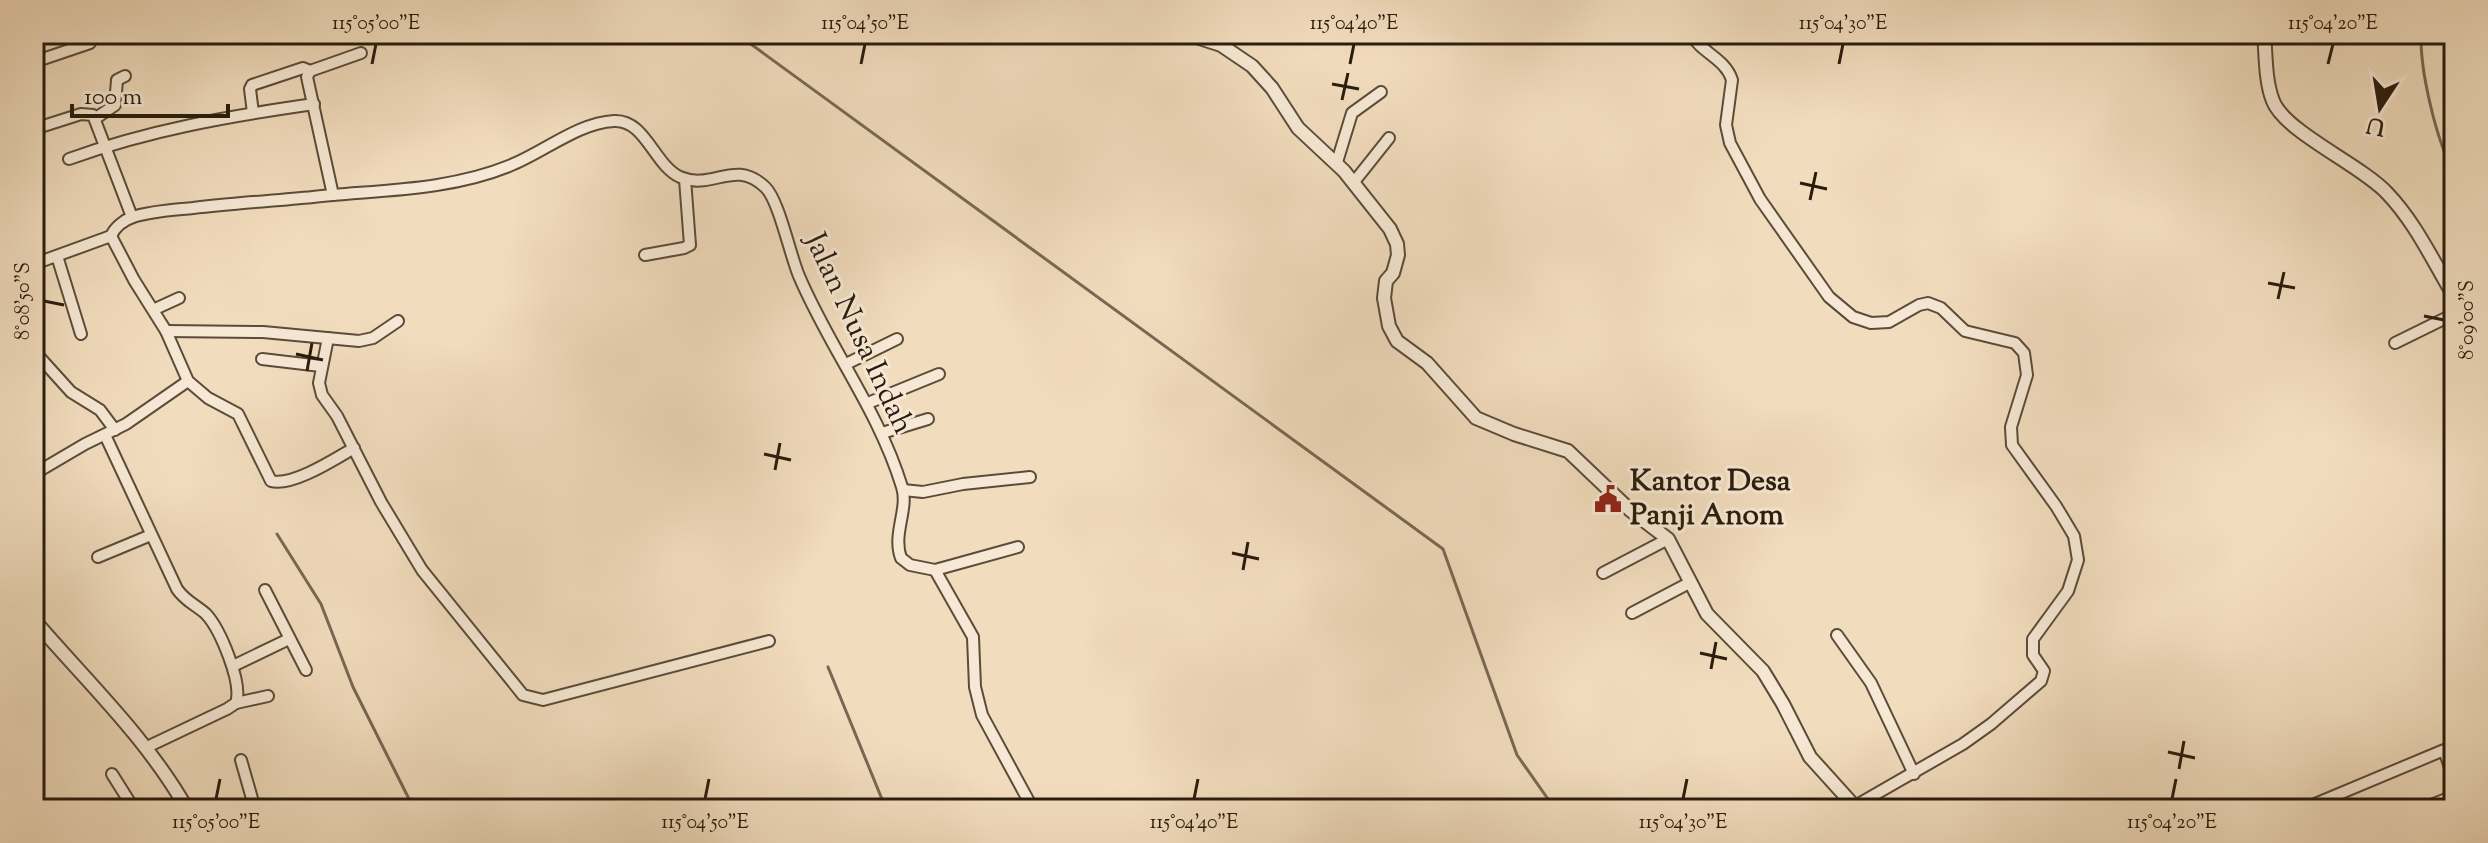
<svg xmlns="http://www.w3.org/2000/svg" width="2488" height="843" viewBox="0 0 2488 843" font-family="'Sorts Mill Goudy',serif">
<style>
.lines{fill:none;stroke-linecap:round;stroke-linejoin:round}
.stream{stroke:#786853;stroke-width:3}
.minor-casing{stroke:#5b4c39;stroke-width:14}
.tertiary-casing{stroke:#5b4c39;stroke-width:16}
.minor{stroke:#f6e8d4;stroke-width:10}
.tertiary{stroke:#f6e8d4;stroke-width:12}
.ticks{fill:none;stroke:#291c0d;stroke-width:3}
.labels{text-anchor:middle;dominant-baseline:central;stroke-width:6;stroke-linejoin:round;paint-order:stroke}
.street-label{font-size:30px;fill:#291c0d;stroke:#f6e8d4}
.poi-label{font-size:30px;font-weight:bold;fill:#291c0d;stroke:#f6e8d4;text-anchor:start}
.neatline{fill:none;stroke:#291c0d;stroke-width:3}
.ticks-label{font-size:20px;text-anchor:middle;fill:#291c0d}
</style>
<rect width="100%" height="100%" fill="#f1dcbd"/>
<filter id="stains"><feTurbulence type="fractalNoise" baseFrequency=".0025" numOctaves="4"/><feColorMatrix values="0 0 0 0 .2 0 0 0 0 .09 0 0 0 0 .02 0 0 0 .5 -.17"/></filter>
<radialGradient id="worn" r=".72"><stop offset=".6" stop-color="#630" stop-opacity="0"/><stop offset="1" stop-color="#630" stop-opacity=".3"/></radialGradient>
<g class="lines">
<g class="stream">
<path d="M 737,34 L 1443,549 L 1517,755 L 1555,809"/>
<path d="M 2421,34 C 2420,71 2436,140 2454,173"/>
<path d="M 277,534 L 321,604 L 353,687 L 414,809"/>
<path d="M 828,667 L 886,809"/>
</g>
<g class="minor-casing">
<g id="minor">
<path d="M 1691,34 C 1701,53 1725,58 1732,80 L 1726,125 L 1730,143 L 1760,199 L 1829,297 L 1853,317 L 1871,323 L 1889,322 L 1919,305 L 1928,303 L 1941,308 L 1965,331 L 2015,343 L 2024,353 L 2027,375 L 2011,427 L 2012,445 L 2056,506 L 2074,536 L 2078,560 L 2068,591 L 2033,639 L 2033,655 L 2044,671 L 2041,681 L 1991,724 L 1963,744 L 1855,806"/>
<path d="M 34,62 L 90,43"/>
<path d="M 253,113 L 250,89 L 252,85 L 303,68 L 310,71"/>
<path d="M 96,118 L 115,105 L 117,80 L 125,76"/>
<path d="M 34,129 L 81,114 L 93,115 L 132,217"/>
<path d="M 69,159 C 149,130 230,116 314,104"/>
<path d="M 1337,162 L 1352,113 L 1381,92"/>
<path d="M 1354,182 L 1389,138"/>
<path d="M 333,195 L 307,77 L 310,71 L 361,53"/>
<path d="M 111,236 L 134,280 L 166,331 L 188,381 L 208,398 L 238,414 L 271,481 C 292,487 335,459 354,448"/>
<path d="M 645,255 L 684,248 L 690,245 L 685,179"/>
<path d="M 57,256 L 81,334"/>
<path d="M 34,264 L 111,236 C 115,227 124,220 133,217 C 151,211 173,210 193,208 C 233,203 273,201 313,197 C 377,190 448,191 509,166 C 543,153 577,123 614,121 C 645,119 654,165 680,177 C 713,191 734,158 765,187 C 779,200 790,255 799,276 C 830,349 878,409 902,487 C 909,509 892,534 901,558 L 910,565 L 935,570 L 973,637 L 975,687 L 982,715 L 1033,809"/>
<path d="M 155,309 L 179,298"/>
<path d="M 166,331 L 263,332 L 359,341 L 373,338 L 398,321"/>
<path d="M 328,338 L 319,383 L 322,395 L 337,416 L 381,502 L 422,570 L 523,695 L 543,700 L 769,641"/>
<path d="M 2395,343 L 2454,314"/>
<path d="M 34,351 L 71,392 L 100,410 L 115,430"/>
<path d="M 262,359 L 321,366"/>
<path d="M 846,364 L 897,339"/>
<path d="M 868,403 L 939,374"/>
<path d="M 882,433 L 928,419"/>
<path d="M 105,435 L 177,589 C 185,601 196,605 206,614 C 220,629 243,683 236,703 L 227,709 L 147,747"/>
<path d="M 34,474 L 85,444 L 126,424 L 188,381"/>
<path d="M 903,490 L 923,492 L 963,484 L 1030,477"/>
<path d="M 98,557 L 151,535"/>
<path d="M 935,570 L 1018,547"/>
<path d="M 1603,573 L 1668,539"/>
<path d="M 265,590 L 306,670"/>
<path d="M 1632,613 L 1691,582"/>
<path d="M 1837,635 L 1871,683 L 1914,774"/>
<path d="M 233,666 L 289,639"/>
<path d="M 236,703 L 268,696"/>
<path d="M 241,760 L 255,809"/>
<path d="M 112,774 L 134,809"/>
<path d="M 2303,809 L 2444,750 L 2454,779"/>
<path d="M 2421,809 L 2454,796"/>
</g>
</g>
<g class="tertiary-casing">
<g id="tertiary">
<path d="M 1187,34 L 1221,45 L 1252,66 L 1272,88 L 1298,128 L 1344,171 L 1390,229 L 1397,244 L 1398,255 L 1393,273 L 1386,281 L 1384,298 L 1389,326 L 1397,341 L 1427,363 L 1476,418 L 1514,434 L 1568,451 L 1630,510 L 1668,539 L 1707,614 L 1763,671 L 1783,704 L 1810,757 L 1857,809"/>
<path d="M 2264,34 C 2266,55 2265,81 2273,101 C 2285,132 2361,165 2387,193 C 2415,222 2433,261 2454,296"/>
<path d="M 34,620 C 87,682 146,737 187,809"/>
</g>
</g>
<use href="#minor" class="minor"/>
<use href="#tertiary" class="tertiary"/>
</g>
<path class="ticks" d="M 372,64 L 376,44M 861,64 L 865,44M 1350,64 L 1354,44M 1839,64 L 1843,44M 2328,64 L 2333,44M 1332,84 L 1359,89M 1342,100 L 1348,73M 1800,183 L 1827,189M 1810,200 L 1816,172M 2268,283 L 2295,288M 2278,299 L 2284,272M 44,301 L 64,305M 2424,316 L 2444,320M 296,354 L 323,360M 307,371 L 312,343M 764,454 L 791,460M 775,470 L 780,443M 1232,553 L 1259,559M 1243,570 L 1248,542M 1700,653 L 1727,659M 1711,669 L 1716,642M 2168,752 L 2195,758M 2179,769 L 2184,741M 216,799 L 220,779M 705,799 L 709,779M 1194,799 L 1198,779M 1683,799 L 1687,779M 2172,799 L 2176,779"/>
<defs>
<g id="civic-bare" transform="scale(2.16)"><path d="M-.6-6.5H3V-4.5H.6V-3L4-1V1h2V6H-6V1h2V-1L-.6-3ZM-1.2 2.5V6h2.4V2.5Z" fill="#8f2418" stroke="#f6e8d4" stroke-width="2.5" paint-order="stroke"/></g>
</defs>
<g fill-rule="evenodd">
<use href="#civic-bare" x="1608" y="499"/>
</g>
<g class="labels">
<g class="street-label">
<text transform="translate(858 334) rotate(65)">Jalan Nusa Indah</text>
</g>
<g class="poi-label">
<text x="1630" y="482">Kantor Desa<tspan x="1630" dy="34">Panji Anom</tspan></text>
</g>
</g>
<rect width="2488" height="843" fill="none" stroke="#f1dcbd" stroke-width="88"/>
<g transform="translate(2380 108) rotate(192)" stroke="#f6e8d4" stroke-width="6" paint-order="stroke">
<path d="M0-6L14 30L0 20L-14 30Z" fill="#291c0d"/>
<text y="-12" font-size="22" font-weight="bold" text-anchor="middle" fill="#291c0d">U</text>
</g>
<path d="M72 104v12h156v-12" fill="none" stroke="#291c0d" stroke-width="4"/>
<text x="84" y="104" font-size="24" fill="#291c0d" stroke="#f6e8d4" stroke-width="6" paint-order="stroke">100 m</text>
<rect x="44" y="44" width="2400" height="755" class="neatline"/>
<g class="ticks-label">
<text x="376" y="29">115°05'00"E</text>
<text x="865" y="29">115°04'50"E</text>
<text x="1354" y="29">115°04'40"E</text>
<text x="1843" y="29">115°04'30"E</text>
<text x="2333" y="29">115°04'20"E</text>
<text transform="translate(22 301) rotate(-90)" y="7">8°08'50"S</text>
<text transform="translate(2466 320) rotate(-90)" y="7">8°09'00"S</text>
<text x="216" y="828">115°05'00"E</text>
<text x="705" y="828">115°04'50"E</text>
<text x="1194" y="828">115°04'40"E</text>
<text x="1683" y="828">115°04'30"E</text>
<text x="2172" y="828">115°04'20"E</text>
</g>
<rect width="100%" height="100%" filter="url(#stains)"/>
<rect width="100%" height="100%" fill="url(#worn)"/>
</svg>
